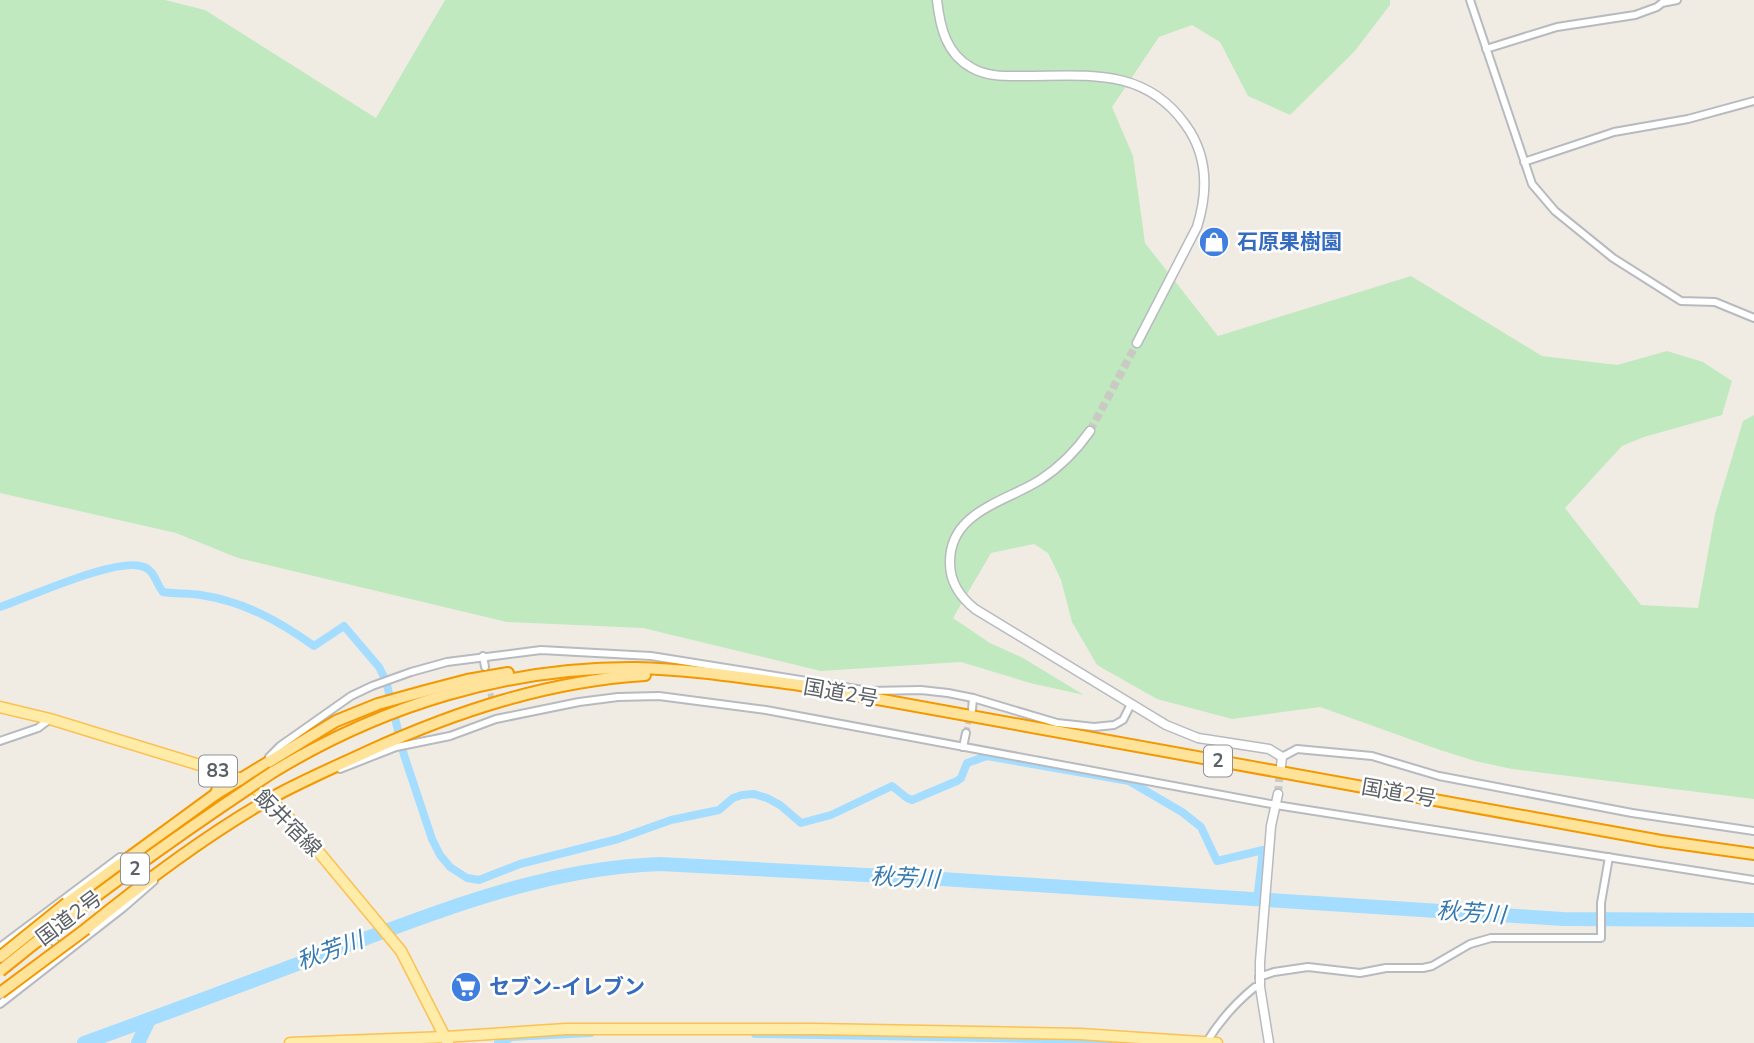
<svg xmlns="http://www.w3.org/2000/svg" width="1754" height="1043" viewBox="0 0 1754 1043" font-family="'Nunito Sans','Noto Sans JP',sans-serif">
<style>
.green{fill:#c1e9bf}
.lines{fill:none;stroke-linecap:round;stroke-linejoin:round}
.canal{stroke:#a4ddff;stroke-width:8}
.river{stroke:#a4ddff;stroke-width:14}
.minor-tunnel{stroke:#cbc9c4;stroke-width:6;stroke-dasharray:6 3;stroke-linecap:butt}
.tertiary-tunnel{stroke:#cbc9c4;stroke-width:8;stroke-dasharray:8 4;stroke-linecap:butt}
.minor-casing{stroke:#b7babf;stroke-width:10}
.tertiary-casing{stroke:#b7babf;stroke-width:11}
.primary-casing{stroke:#fbc152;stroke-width:13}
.trunk-casing{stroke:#f39800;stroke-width:14}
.minor{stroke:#fff;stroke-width:6}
.tertiary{stroke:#fff;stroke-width:8}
.primary{stroke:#ffeca9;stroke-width:10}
.trunk{stroke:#ffe39a;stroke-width:10}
.trunk-bridge-casing{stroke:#f39800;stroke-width:14;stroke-linecap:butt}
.trunk-bridge{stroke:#ffe39a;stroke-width:10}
.labels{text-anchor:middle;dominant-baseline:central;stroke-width:5;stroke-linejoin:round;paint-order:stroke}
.shield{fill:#fff;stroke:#8d9094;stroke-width:2}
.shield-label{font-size:19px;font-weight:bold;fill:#5c6166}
.shop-label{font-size:21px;font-weight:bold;fill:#366cbe;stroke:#fff;text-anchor:start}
.street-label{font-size:21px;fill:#5c6166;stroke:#fff}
.water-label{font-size:23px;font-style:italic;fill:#377aaf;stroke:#fff}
</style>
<rect width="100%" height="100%" fill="#f0ece4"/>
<path class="green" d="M 0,0 L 165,0 L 205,10 L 376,118 L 445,0 L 1390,0 L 1390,5 L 1354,52 L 1290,115 L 1248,96 L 1220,42 L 1192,25 L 1159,37 L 1112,107 L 1133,156 L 1145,243 L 1218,336 L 1411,276 L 1542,356 L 1617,365 L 1667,351 L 1703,362 L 1732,381 L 1722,415 L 1644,437 L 1622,446 L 1565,508 L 1641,605 L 1698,608 L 1715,514 L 1743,421 L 1754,415 L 1754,799 L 1512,769 L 1475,761 L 1440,750 L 1320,707 L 1232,719 L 1157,699 L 1097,665 L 1072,622 L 1061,580 L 1048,553 L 1034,544 L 991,553 L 953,618 L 990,643 L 1023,658 L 1084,695 L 1030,683 L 961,662 L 821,671 L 643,628 L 507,622 L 238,558 L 176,533 L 0,493 Z"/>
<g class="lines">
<g class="canal">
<path d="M 0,607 C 30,597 118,556 144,567 C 155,571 156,584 163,592 C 175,594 188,593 201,595 C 245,602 279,621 314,646 L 344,626 L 379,667 L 384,677"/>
<path d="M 387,685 L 404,755 L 432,839 L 440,855 L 450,867 L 467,878 L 479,880 L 520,864 L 618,839 L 671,820 L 719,810 L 733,798 L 742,795 L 754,794 L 767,798 L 780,805 L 801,823 L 831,815 L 892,786 L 907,798 L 912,800 L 957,781 L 961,778 L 967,763 L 987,756 L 1129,781 L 1182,812 L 1201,827 L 1217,861 L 1263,850 L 1257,900"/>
<path d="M 755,1034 L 1105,1040 L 1108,1043"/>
<path d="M 498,1043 L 504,1042 L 511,1037 L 591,1033"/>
</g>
<g class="river">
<path d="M 84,1043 C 173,1011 260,978 348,945 C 450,907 549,868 660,864 L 942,879 L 1563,919 L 1754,920"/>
<path d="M 138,1043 L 149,1020"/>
</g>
<g class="minor-tunnel">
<path d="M 485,667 L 494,711"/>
<path d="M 966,733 L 970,715"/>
</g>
<g class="tertiary-tunnel">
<path d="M 1090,431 L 1137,343"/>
<path d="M 1278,794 L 1280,769"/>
</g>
<g class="minor-casing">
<g id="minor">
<path d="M 1470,0 L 1532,184 L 1555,211 L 1613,258 L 1681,301 L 1715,302 L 1754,318"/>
<path d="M 1486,49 L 1557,27 L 1635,15 L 1657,7 L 1662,3 L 1677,0"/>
<path d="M 1524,162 L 1614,132 L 1688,119 L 1754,101"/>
<path d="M 483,656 L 485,667"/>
<path d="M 972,710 L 973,698"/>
<path d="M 0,741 L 38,728 L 50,719"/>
<path d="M 963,747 L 966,733"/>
<path d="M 269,757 L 280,746 L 351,696 L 372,686 L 411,672 L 447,662 L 541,650 L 651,656 L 869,691 L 921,690 L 948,693 L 973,698 L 1057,723 L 1094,727 L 1114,725 L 1123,720 L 1131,704"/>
<path d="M 1282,757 L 1297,749 L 1372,756 L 1439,776 L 1632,813 L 1754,831"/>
<path d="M 340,769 L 396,747 L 450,736 L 496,719 L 579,702 L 618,697 L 659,696 L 766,710 L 1276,805 L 1754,880"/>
<path d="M 39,922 L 60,949"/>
<path d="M 0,947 L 120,857 L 129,859"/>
<path d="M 1259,977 L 1274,972 L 1308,967 L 1360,973 L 1386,968 L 1423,968 L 1432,966 L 1470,944 L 1491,938 L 1601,938 L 1601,903 L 1609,857"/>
<path d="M 0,1004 L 123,908 L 154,881"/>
<path d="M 1206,1043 C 1220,1020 1234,1004 1255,987 L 1260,987"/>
</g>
</g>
<g class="tertiary-casing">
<g id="tertiary">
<path d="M 937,0 C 940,27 946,54 972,68 C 988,77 1006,76 1024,76 C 1087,76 1144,67 1185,124 C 1208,155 1208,192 1197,227 L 1137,343"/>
<path d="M 1090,431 C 1076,451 1060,467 1040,480 C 1005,502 949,512 950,563 C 950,583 960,597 975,609 L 1166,725 L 1198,738 L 1269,749 L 1282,757 L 1281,766"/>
<path d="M 1269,1043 L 1260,987 L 1260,962 L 1271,826 L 1278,794"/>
</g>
</g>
<g class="primary-casing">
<g id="primary">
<path d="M 0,707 L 50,719 L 216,770 L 241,779 L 270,799 L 298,827 L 401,951 L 448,1043"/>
<path d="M 290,1043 L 446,1037 L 566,1029 L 816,1029 L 1080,1034 L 1217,1043"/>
</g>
</g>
<g class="trunk-casing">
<g id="trunk">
<path d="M 208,768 L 220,781 L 216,794"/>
<path d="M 273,772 C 383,705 507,667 636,668 C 691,669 746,678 800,685 L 1661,841 L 1754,854"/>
<path d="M 67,903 L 216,794 L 336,721 L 378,704 L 425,691 L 467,680 L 508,673"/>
<path d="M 86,929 C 145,881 207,834 273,797 C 304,780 337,766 369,751 C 457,711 548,681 645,675"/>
</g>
</g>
<use href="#minor" class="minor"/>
<use href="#tertiary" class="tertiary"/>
<use href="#primary" class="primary"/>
<use href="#trunk" class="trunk"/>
<g class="trunk-bridge-casing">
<g id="trunk-bridge">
<path d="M 0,957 L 67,903"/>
<path d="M 0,971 C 87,900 179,834 273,772"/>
<path d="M 0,993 L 86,929"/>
</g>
</g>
<use href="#trunk-bridge" class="trunk-bridge"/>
</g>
<defs>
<g id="shop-disc" transform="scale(1.575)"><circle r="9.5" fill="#3f7fe0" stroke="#fff"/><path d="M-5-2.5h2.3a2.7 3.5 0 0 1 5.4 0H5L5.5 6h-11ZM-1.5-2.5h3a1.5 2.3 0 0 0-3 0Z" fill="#fff"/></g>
<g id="supermarket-disc" transform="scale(1.575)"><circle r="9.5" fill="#3f7fe0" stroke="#fff"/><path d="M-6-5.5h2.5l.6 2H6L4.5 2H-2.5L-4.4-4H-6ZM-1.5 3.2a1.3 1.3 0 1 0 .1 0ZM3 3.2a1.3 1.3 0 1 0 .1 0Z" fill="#fff"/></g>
</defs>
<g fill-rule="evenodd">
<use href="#shop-disc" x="1214" y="242"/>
<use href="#supermarket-disc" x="466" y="987"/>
</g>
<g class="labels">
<g class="shield">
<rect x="1204" y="745.5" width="28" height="31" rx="5"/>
<rect x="199" y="755.5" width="38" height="31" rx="5"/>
<rect x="121" y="853.5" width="28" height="31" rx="5"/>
</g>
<g class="shield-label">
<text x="1218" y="761">2</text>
<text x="218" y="771">83</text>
<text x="135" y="869">2</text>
</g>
<g class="shop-label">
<text x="1237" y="242">石原果樹園</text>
<text x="489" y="987">セブン-イレブン</text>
</g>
<g class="street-label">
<text transform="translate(841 693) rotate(10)">国道2号</text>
<text transform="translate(1399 793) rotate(10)">国道2号</text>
<text transform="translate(288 823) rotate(45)">飯井宿線</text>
<text transform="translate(69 918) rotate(-37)">国道2号</text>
</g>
<g class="water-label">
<text transform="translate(905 878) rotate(3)">秋芳川</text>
<text transform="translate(1471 913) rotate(4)">秋芳川</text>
<text transform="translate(330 951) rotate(-20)">秋芳川</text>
</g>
</g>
</svg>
